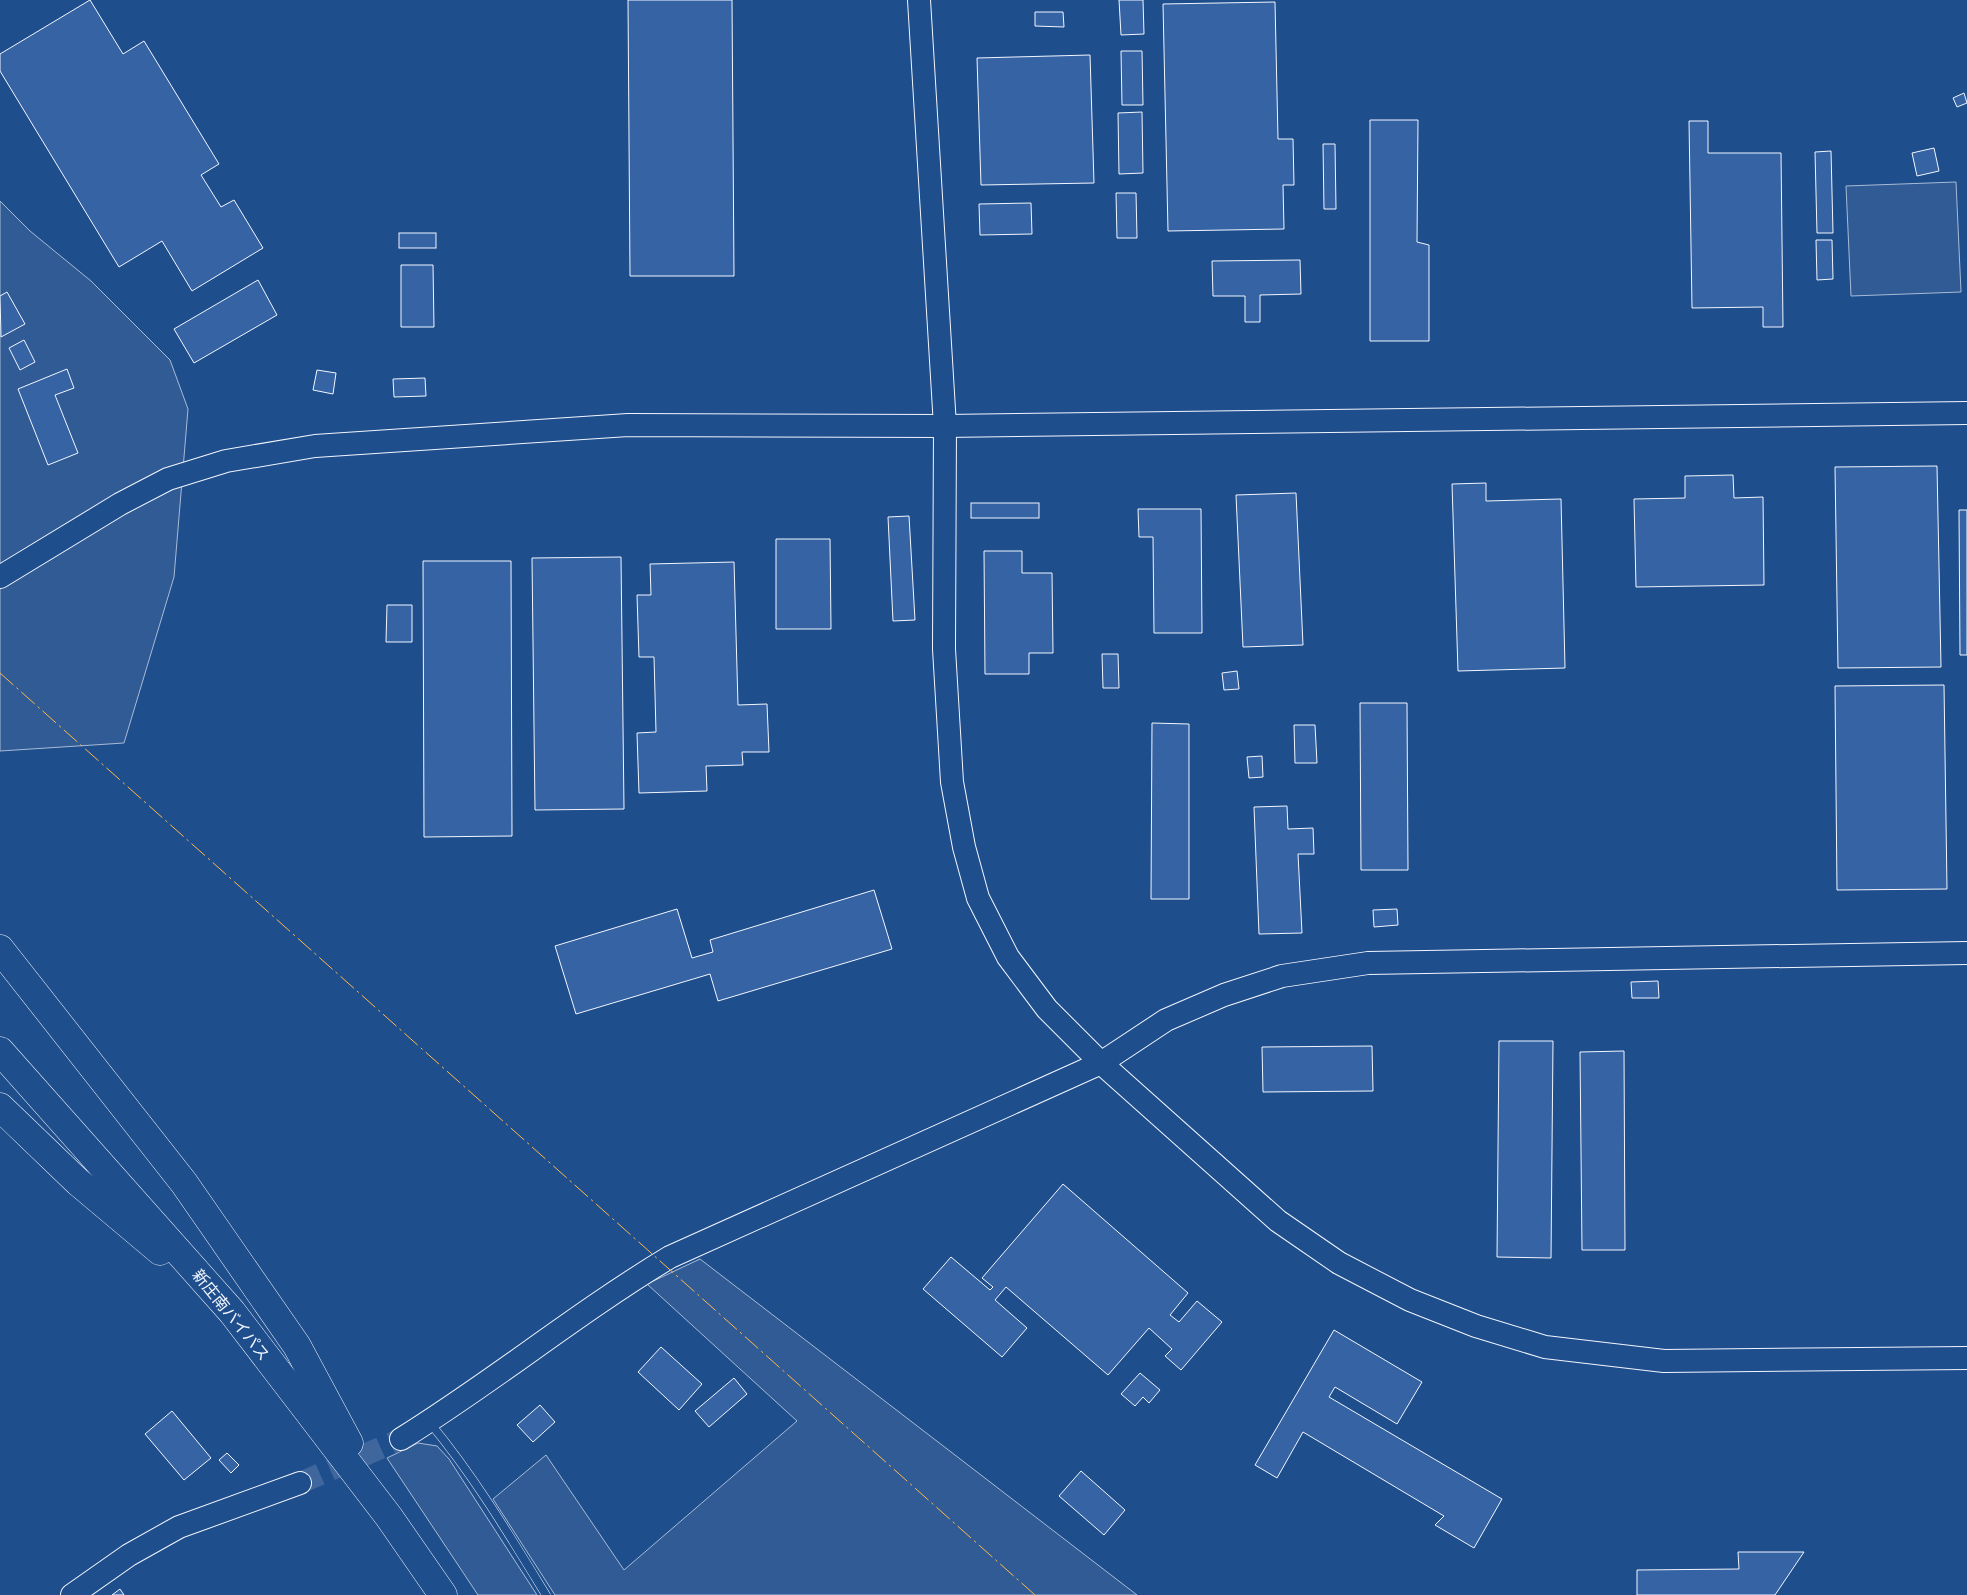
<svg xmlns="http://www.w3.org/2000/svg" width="1967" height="1595" viewBox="0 0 1967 1595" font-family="'Crimson Pro','Noto Sans JP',serif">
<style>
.built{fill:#305b95;stroke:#a8bbd7}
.building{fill:#3563a3;stroke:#f2f6ff}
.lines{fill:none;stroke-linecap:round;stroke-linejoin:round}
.secondary-tunnel{stroke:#3f679d;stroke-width:22;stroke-dasharray:22 11;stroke-linecap:butt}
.lane-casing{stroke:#f2f6ff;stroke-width:9}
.secondary-casing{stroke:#f2f6ff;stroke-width:24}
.highway-casing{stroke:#f2f6ff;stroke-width:29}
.lane{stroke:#1f4e8c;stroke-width:8}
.secondary{stroke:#1f4e8c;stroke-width:22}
.highway{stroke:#1f4e8c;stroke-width:28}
.power{stroke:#ffb74d;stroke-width:1;stroke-dasharray:18 4 2.5 4;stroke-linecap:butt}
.labels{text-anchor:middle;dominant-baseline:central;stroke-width:4;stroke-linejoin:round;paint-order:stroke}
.street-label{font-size:16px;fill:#f2f6ff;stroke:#1f4e8c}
</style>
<rect width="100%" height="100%" fill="#1f4e8c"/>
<g class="built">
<path d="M 1956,182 L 1961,292 L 1851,296 L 1846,186 Z"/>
<path d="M 0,201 L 30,231 L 91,281 L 170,360 L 188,409 L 174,577 L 124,743 L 0,751 Z"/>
<path d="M 700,1259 L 1137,1595 L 555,1595 L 493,1499 L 546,1455 L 624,1570 L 797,1421 L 647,1284 Z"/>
<path d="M 418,1443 L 437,1446 L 449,1459 L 537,1595 L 478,1595 L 387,1458 Z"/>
</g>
<g class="building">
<path d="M 90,0 L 123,54 L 144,41 L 219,164 L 201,175 L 221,207 L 234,200 L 263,248 L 192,291 L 162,241 L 119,267 L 0,71 L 0,54 Z"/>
<path d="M 628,0 L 732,0 L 734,276 L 630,276 Z"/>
<path d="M 1119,0 L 1143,0 L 1144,34 L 1121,35 Z"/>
<path d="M 1275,2 L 1278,139 L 1293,139 L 1294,185 L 1283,185 L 1284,229 L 1168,231 L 1163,4 Z"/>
<path d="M 1035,12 L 1063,12 L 1064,27 L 1035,26 Z"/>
<path d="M 1121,51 L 1142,51 L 1143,105 L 1122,105 Z"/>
<path d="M 1090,55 L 1094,183 L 981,185 L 977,58 Z"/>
<path d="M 1964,93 L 1967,103 L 1957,107 L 1953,98 Z"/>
<path d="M 1142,112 L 1143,173 L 1119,174 L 1118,113 Z"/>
<path d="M 1370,120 L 1418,120 L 1417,242 L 1429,245 L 1429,341 L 1370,341 Z"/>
<path d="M 1689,121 L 1708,121 L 1708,153 L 1781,153 L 1783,327 L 1763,327 L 1763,307 L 1692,308 Z"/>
<path d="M 1323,144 L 1335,144 L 1336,209 L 1324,209 Z"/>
<path d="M 1934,148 L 1939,171 L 1917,176 L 1912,153 Z"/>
<path d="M 1831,151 L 1833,233 L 1817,233 L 1815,152 Z"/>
<path d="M 1116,193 L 1136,193 L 1137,238 L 1117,238 Z"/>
<path d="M 1031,203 L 1032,234 L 980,235 L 979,204 Z"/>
<rect x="399" y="233" width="37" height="15"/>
<path d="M 1816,240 L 1832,240 L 1833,279 L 1817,280 Z"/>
<path d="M 1300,260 L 1301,294 L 1260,295 L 1260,322 L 1245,322 L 1245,296 L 1213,296 L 1212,261 Z"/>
<path d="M 401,265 L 433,265 L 434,327 L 401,327 Z"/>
<path d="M 258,280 L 277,315 L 194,363 L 174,329 Z"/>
<path d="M 7,292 L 25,324 L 1,337 L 0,296 Z"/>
<path d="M 24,340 L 35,362 L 20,370 L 9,348 Z"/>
<path d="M 67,369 L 74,388 L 55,395 L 78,453 L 48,465 L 18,389 Z"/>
<path d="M 317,370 L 336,373 L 333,394 L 313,390 Z"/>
<path d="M 425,378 L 426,396 L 394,397 L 393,379 Z"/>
<path d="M 1937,466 L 1941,667 L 1838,668 L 1835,467 Z"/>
<path d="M 1733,475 L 1734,498 L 1763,497 L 1764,585 L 1636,587 L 1634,499 L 1685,498 L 1685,476 Z"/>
<path d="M 1486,483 L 1486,501 L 1561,499 L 1565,668 L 1458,671 L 1452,484 Z"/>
<path d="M 1296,493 L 1303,645 L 1243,647 L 1236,495 Z"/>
<rect x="971" y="503" width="68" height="15"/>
<path d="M 1138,509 L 1201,509 L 1202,633 L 1154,633 L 1153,537 L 1139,537 Z"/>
<path d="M 1959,510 L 1967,510 L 1967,655 L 1960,655 Z"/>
<path d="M 909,516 L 915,620 L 893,621 L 888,517 Z"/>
<path d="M 776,539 L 830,539 L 831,629 L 776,629 Z"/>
<path d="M 984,551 L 1022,551 L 1022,573 L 1052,573 L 1053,653 L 1029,653 L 1029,674 L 985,674 Z"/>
<path d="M 621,557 L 624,809 L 535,810 L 532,558 Z"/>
<path d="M 423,561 L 511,561 L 512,836 L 424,837 Z"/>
<path d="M 734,562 L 738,705 L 767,704 L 769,752 L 742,752 L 743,765 L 706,766 L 707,791 L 639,793 L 637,733 L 656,732 L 654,657 L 639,657 L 637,595 L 651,595 L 650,564 Z"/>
<path d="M 387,605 L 412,605 L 412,642 L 386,642 Z"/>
<path d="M 1102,654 L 1118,654 L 1119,688 L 1103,688 Z"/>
<path d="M 1237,671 L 1239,689 L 1224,690 L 1222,673 Z"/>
<path d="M 1944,685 L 1947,889 L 1837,890 L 1835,686 Z"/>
<path d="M 1360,703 L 1407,703 L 1408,870 L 1361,870 Z"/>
<path d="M 1152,723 L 1189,724 L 1189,899 L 1151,899 Z"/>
<path d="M 1294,725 L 1315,725 L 1317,763 L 1295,763 Z"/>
<path d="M 1262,756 L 1263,777 L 1249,778 L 1247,757 Z"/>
<path d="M 1287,806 L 1288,829 L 1313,828 L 1314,854 L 1298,854 L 1302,933 L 1259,934 L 1254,807 Z"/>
<path d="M 874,890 L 892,949 L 718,1001 L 710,974 L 576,1014 L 555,946 L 677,909 L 692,958 L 713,952 L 710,940 Z"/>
<path d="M 1397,909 L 1398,925 L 1374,927 L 1373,910 Z"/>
<path d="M 1658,981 L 1659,998 L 1632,998 L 1631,982 Z"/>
<path d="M 1499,1041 L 1553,1041 L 1551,1258 L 1497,1257 Z"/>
<path d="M 1372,1046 L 1373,1091 L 1263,1092 L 1262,1047 Z"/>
<path d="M 1624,1051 L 1625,1250 L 1582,1250 L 1580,1052 Z"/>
<path d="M 1063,1184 L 1188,1293 L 1170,1315 L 1179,1322 L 1197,1301 L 1222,1322 L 1181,1370 L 1165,1356 L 1172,1349 L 1149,1328 L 1108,1375 L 1006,1287 L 995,1300 L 1027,1328 L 1002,1357 L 923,1289 L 951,1257 L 990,1290 L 993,1287 L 982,1278 Z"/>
<path d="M 1334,1330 L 1422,1382 L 1397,1424 L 1335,1387 L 1329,1397 L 1502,1499 L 1474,1548 L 1435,1525 L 1444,1516 L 1303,1432 L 1277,1478 L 1255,1465 Z"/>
<path d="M 661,1347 L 702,1384 L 679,1410 L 638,1372 Z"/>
<path d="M 1140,1373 L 1160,1390 L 1149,1403 L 1143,1397 L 1135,1406 L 1121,1394 Z"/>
<path d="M 734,1378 L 747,1394 L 709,1427 L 695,1411 Z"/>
<path d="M 540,1405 L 555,1422 L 533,1442 L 517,1425 Z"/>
<path d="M 172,1411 L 211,1458 L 184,1480 L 145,1434 Z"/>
<path d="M 227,1453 L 239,1465 L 231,1473 L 219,1460 Z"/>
<path d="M 1081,1471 L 1125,1510 L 1104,1535 L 1059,1496 Z"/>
<path d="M 1738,1552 L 1804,1552 L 1775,1595 L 1637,1595 L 1637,1570 L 1739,1569 Z"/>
<path d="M 120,1589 L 124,1595 L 112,1595 Z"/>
</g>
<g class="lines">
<path class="secondary-tunnel" d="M 300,1483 L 401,1439"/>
<g class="lane-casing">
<path id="lane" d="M 430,1423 C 474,1476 510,1536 546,1595"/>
</g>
<g class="secondary-casing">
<g id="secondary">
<path d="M 919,0 L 945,426 L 944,649 L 952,782 L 964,847 L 978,898 L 1008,957 L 1047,1009 L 1101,1063 L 1278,1221 L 1339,1263 L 1410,1300 L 1476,1326 L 1545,1347 L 1664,1361 L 1967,1358"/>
<path d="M 0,577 L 120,504 L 168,479 L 226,461 L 315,446 L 628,425 L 945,426 L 1967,413"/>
<path d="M 401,1439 C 493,1382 577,1313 670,1257 L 1101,1063 L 1166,1020 L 1224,995 L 1282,976 L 1368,963 L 1967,953"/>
<path d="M 72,1595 L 129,1555 L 179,1527 L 300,1483"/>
</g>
</g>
<g class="highway-casing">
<g id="highway">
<path d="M 0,949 L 184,1183 L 297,1346 L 349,1443"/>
<path d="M 0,1051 L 232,1312 L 389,1517 L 443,1595"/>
<path d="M 0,1107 L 78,1182 L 160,1251"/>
</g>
</g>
<use href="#lane" class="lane"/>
<use href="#secondary" class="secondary"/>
<use href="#highway" class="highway"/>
<path class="power" d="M 0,673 L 1035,1595"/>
</g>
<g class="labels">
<g class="street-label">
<text transform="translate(231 1315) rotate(51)">新庄南バイパス</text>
</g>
</g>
</svg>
